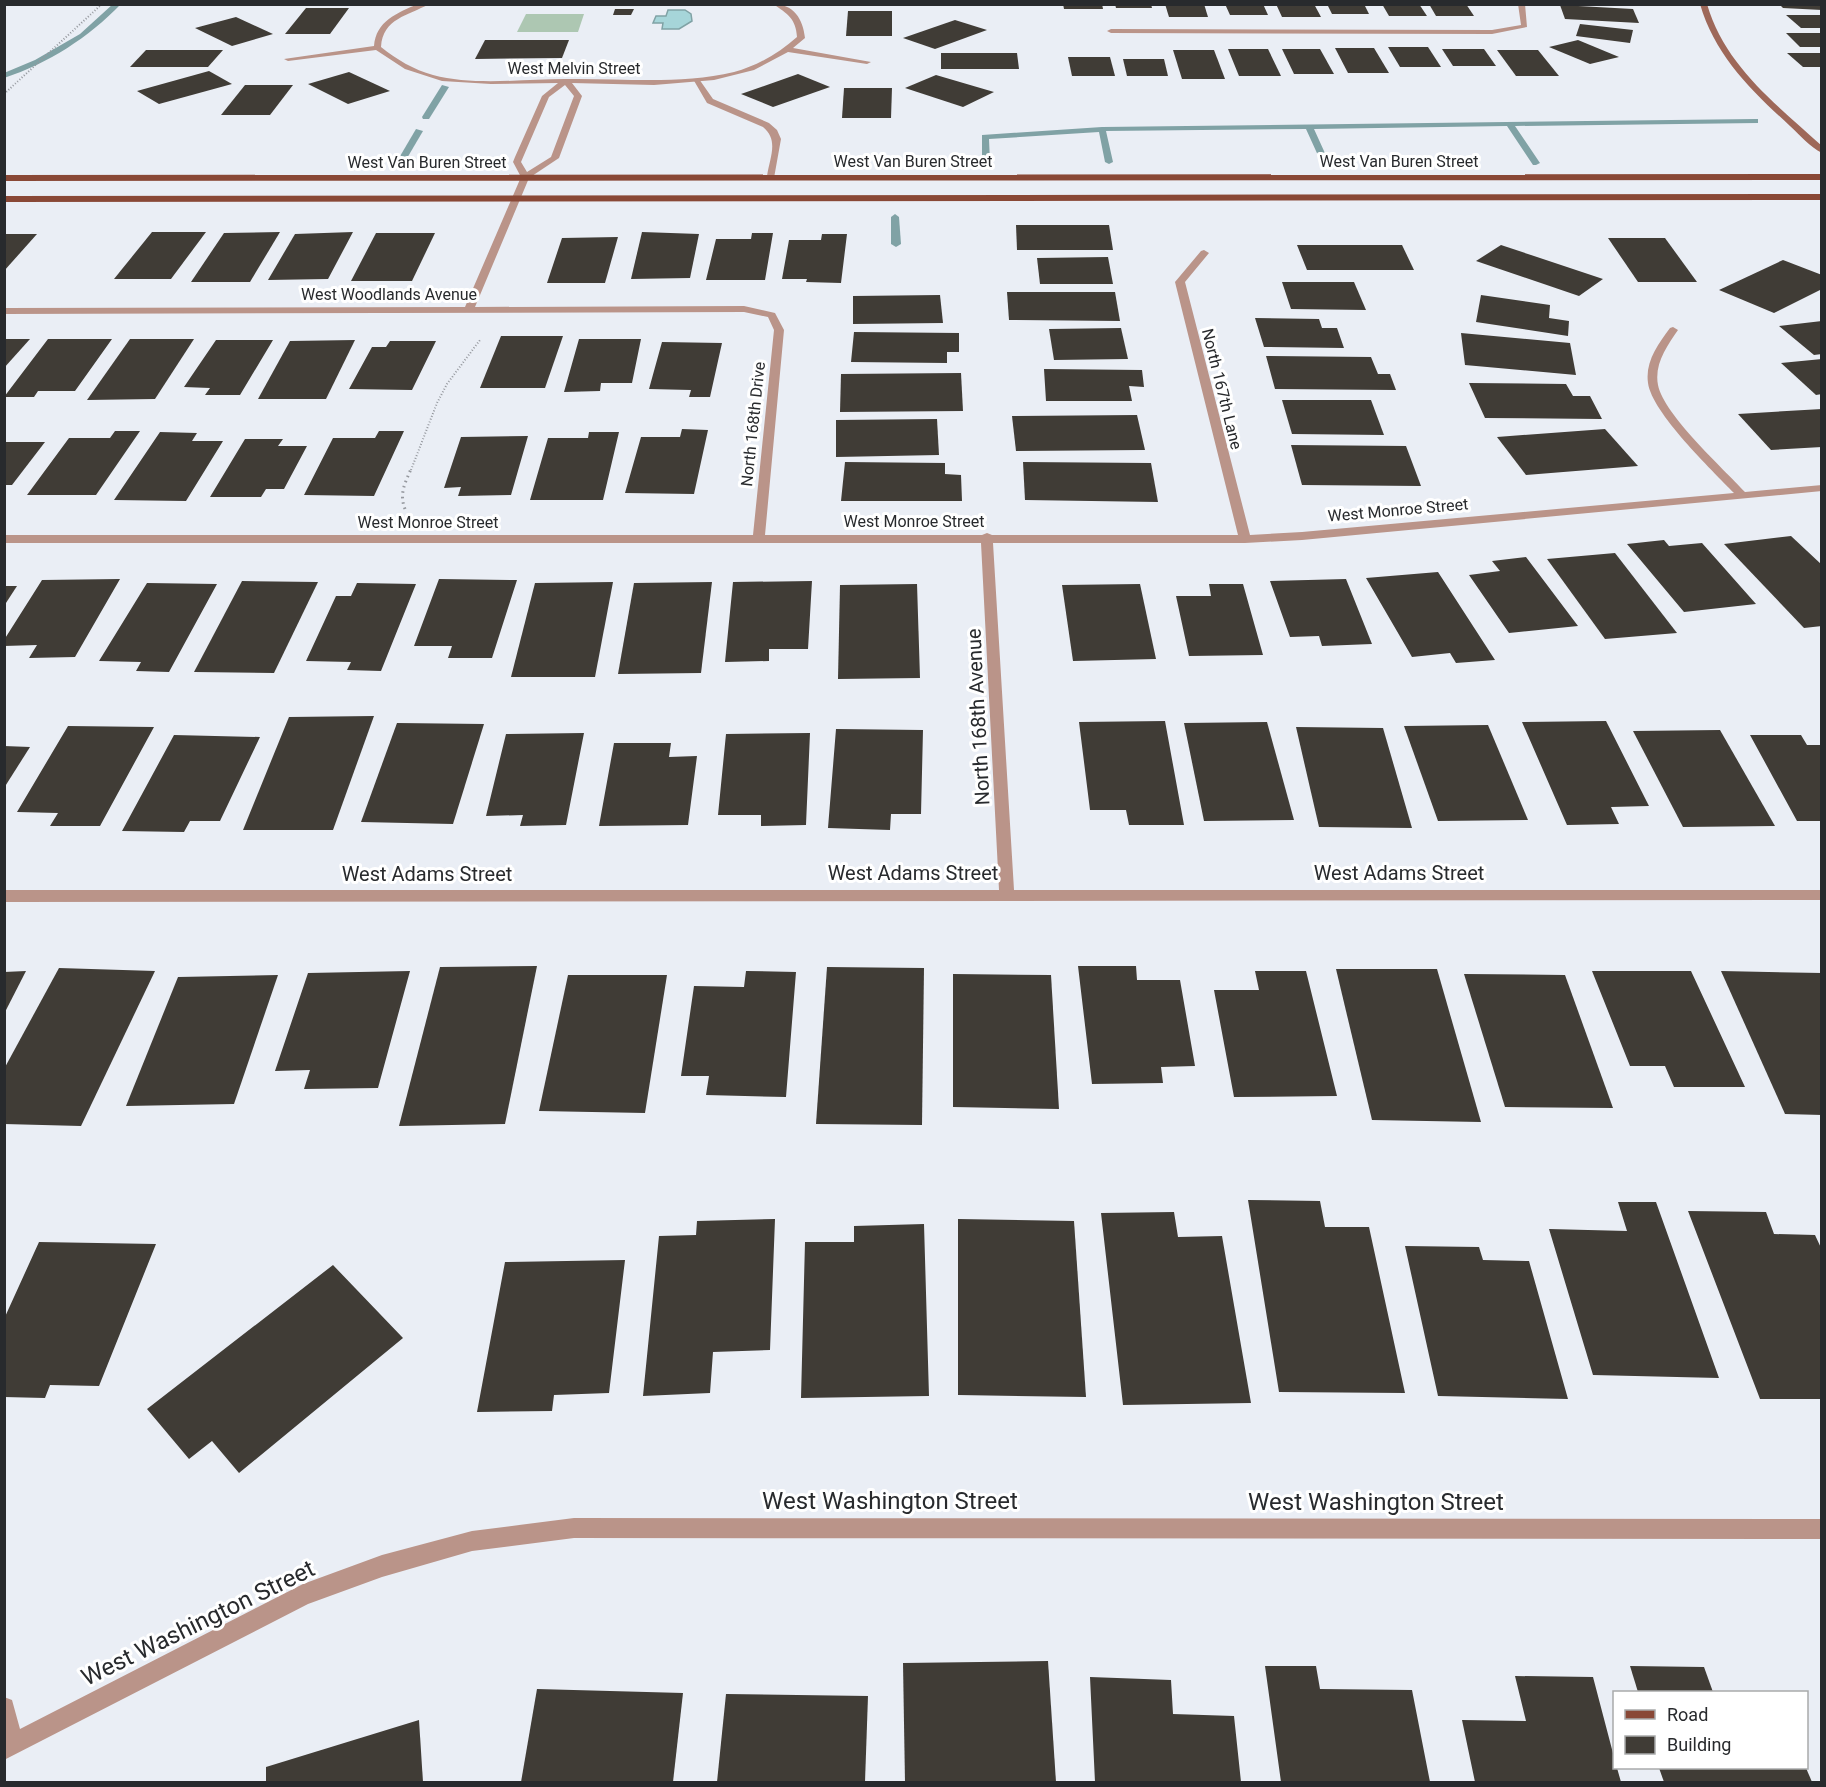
<svg xmlns="http://www.w3.org/2000/svg" width="1826" height="1787" viewBox="0 0 1826 1787" font-family="Roboto,sans-serif">
<style>
.green{fill:#adc7b2}
.water{fill:#a6d5d9;stroke:#80a2a5;stroke-width:1.5}
.lines{fill:none;stroke-linecap:round;stroke-linejoin:round}
.stream{fill:#80a2a5;fill-rule:evenodd}
.building{fill:#403c36}
.path-far1{stroke:#95989e;stroke-width:2;stroke-dasharray:1 2;stroke-linecap:butt}
.path{stroke:#95989e;stroke-width:3;stroke-dasharray:1.5 4;stroke-linecap:butt}
.lane{fill:#ba9489;fill-rule:evenodd}
.street{fill:#ba9489;fill-rule:evenodd}
.secondary{fill:#9e6859;fill-rule:evenodd}
.primary{fill:#894836;fill-rule:evenodd}
.labels{text-anchor:middle;dominant-baseline:central;stroke-width:6;stroke-linejoin:round;paint-order:stroke}
.far-street-label{font-size:16px;fill:#282a2d;stroke:#fff}
.street-label{font-size:20px;fill:#282a2d;stroke:#fff}
.near-street-label{font-size:24px;fill:#282a2d;stroke:#fff}
</style>
<rect width="100%" height="100%" fill="#eaeef5"/>
<path class="green" d="M 526,14 L 584,14 L 578,32 L 517,32 Z"/>
<path class="water" d="M 668,10 L 685,10 L 691,14 L 692,21 L 679,29 L 662,29 L 663,23 L 653,23 L 656,16 L 666,16 Z"/>
<g class="lines">
<g class="stream">
<path d="M 113,4 L 121,4 C 88,38 49,63 4,78 L 4,73 L 35,60 L 80,34 Z"/>
<path d="M 442,85 L 449,87 L 429,119 L 423,119 L 422,117 Z"/>
<path d="M 1755,119 L 1758,119 L 1758,123 L 1515,126 L 1540,163 L 1536,165 L 1533,165 L 1507,126 L 1314,129 L 1329,162 L 1325,164 L 1321,162 L 1306,129 L 1106,131 L 1113,162 L 1109,164 L 1105,162 L 1099,132 L 989,139 L 990,162 L 986,164 L 982,162 L 982,135 L 1102,127 Z"/>
<path d="M 416,129 L 423,131 L 403,165 L 397,165 L 396,163 Z"/>
<path d="M 895,214 L 899,217 L 901,244 L 896,247 L 891,244 L 891,217 Z"/>
</g>
</g>
<g class="building">
<path d="M 1063,4 L 1102,4 L 1103,9 L 1064,9 Z"/>
<path d="M 1115,4 L 1151,4 L 1152,8 L 1116,8 Z"/>
<path d="M 1165,4 L 1204,4 L 1208,17 L 1169,17 Z"/>
<path d="M 1225,4 L 1263,4 L 1268,15 L 1230,15 Z"/>
<path d="M 1276,4 L 1314,4 L 1321,17 L 1282,17 Z"/>
<path d="M 1327,4 L 1364,4 L 1369,14 L 1332,14 Z"/>
<path d="M 1382,4 L 1419,4 L 1427,16 L 1389,16 Z"/>
<path d="M 1429,4 L 1466,4 L 1474,16 L 1436,16 Z"/>
<path d="M 1560,5 L 1633,9 L 1639,23 L 1565,19 Z"/>
<path d="M 1780,5 L 1822,5 L 1822,10 L 1783,8 Z"/>
<path d="M 306,8 L 349,8 L 330,34 L 285,34 Z"/>
<path d="M 615,9 L 634,9 L 631,15 L 613,15 Z"/>
<path d="M 848,11 L 892,11 L 892,36 L 846,36 Z"/>
<path d="M 1786,15 L 1822,15 L 1822,28 L 1801,28 Z"/>
<path d="M 236,17 L 273,34 L 232,46 L 195,28 Z"/>
<path d="M 955,20 L 987,30 L 935,49 L 903,38 Z"/>
<path d="M 1580,24 L 1633,30 L 1630,43 L 1576,36 Z"/>
<path d="M 1786,33 L 1822,33 L 1822,47 L 1800,47 Z"/>
<path d="M 485,40 L 569,40 L 562,58 L 475,59 Z"/>
<path d="M 1578,40 L 1619,57 L 1590,64 L 1549,47 Z"/>
<path d="M 1388,47 L 1428,47 L 1441,67 L 1400,67 Z"/>
<path d="M 1335,48 L 1374,48 L 1389,73 L 1348,73 Z"/>
<path d="M 1228,49 L 1268,49 L 1281,76 L 1239,76 Z"/>
<path d="M 1282,49 L 1320,49 L 1334,74 L 1294,74 Z"/>
<path d="M 1442,49 L 1484,49 L 1496,66 L 1453,66 Z"/>
<path d="M 146,50 L 223,50 L 208,67 L 130,67 Z"/>
<path d="M 1173,50 L 1214,50 L 1225,79 L 1182,79 Z"/>
<path d="M 1497,50 L 1538,50 L 1559,76 L 1516,76 Z"/>
<path d="M 941,53 L 1017,53 L 1019,69 L 941,69 Z"/>
<path d="M 1787,53 L 1822,53 L 1822,67 L 1803,67 Z"/>
<path d="M 1068,57 L 1110,57 L 1115,76 L 1072,76 Z"/>
<path d="M 1123,59 L 1164,59 L 1168,76 L 1127,76 Z"/>
<path d="M 209,71 L 232,84 L 159,104 L 137,91 Z"/>
<path d="M 349,72 L 390,91 L 348,104 L 308,84 Z"/>
<path d="M 798,74 L 830,87 L 773,107 L 741,94 Z"/>
<path d="M 936,75 L 994,92 L 963,107 L 905,88 Z"/>
<path d="M 245,85 L 293,85 L 270,115 L 221,115 Z"/>
<path d="M 844,88 L 892,88 L 891,118 L 842,118 Z"/>
<path d="M 1016,225 L 1109,225 L 1113,250 L 1017,250 Z"/>
<path d="M 152,232 L 206,232 L 171,279 L 114,279 Z"/>
<path d="M 280,232 L 250,282 L 191,282 L 224,233 Z"/>
<path d="M 353,232 L 328,279 L 268,280 L 295,234 Z"/>
<path d="M 642,232 L 699,234 L 690,278 L 631,279 Z"/>
<path d="M 376,233 L 435,233 L 412,281 L 351,281 Z"/>
<path d="M 752,233 L 773,233 L 765,280 L 706,280 L 716,239 L 751,239 Z"/>
<path d="M 4,234 L 37,234 L 4,271 Z"/>
<path d="M 822,234 L 847,234 L 841,283 L 806,282 L 807,279 L 782,279 L 789,240 L 821,240 Z"/>
<path d="M 618,237 L 605,283 L 547,283 L 562,238 Z"/>
<path d="M 1608,238 L 1665,238 L 1697,282 L 1638,282 Z"/>
<path d="M 1297,245 L 1402,245 L 1414,270 L 1307,270 Z"/>
<path d="M 1501,245 L 1603,279 L 1579,296 L 1476,261 Z"/>
<path d="M 1108,257 L 1113,284 L 1040,284 L 1037,258 Z"/>
<path d="M 1783,260 L 1822,275 L 1822,289 L 1774,313 L 1719,290 Z"/>
<path d="M 1282,282 L 1354,282 L 1366,310 L 1291,309 Z"/>
<path d="M 1007,292 L 1115,292 L 1120,321 L 1009,320 Z"/>
<path d="M 940,295 L 943,323 L 853,324 L 853,296 Z"/>
<path d="M 1481,295 L 1550,305 L 1549,318 L 1569,321 L 1568,336 L 1476,322 Z"/>
<path d="M 1255,318 L 1319,319 L 1322,328 L 1337,328 L 1344,348 L 1264,347 Z"/>
<path d="M 1822,321 L 1822,354 L 1814,355 L 1779,326 Z"/>
<path d="M 1121,328 L 1128,359 L 1054,360 L 1049,329 Z"/>
<path d="M 854,332 L 959,333 L 959,352 L 947,352 L 947,363 L 851,362 Z"/>
<path d="M 1461,333 L 1570,343 L 1576,375 L 1465,365 Z"/>
<path d="M 501,336 L 563,336 L 545,388 L 480,388 Z"/>
<path d="M 4,339 L 30,339 L 4,368 Z"/>
<path d="M 48,339 L 112,339 L 75,391 L 38,391 L 34,397 L 4,397 Z"/>
<path d="M 130,339 L 194,339 L 155,399 L 87,400 Z"/>
<path d="M 579,339 L 641,339 L 632,383 L 601,383 L 600,391 L 564,392 Z"/>
<path d="M 216,340 L 273,340 L 240,395 L 205,395 L 210,388 L 184,387 Z"/>
<path d="M 355,340 L 326,399 L 258,399 L 290,341 Z"/>
<path d="M 390,341 L 436,341 L 412,390 L 349,389 L 372,347 L 386,347 Z"/>
<path d="M 662,342 L 722,343 L 710,397 L 689,397 L 691,390 L 649,389 Z"/>
<path d="M 1266,356 L 1371,357 L 1378,374 L 1390,374 L 1396,390 L 1275,389 Z"/>
<path d="M 1822,359 L 1822,394 L 1816,395 L 1781,363 Z"/>
<path d="M 1044,369 L 1142,370 L 1144,387 L 1129,386 L 1132,401 L 1046,401 Z"/>
<path d="M 961,373 L 963,411 L 840,412 L 841,374 Z"/>
<path d="M 1469,383 L 1566,384 L 1573,396 L 1590,396 L 1602,419 L 1485,418 Z"/>
<path d="M 1282,400 L 1371,400 L 1384,435 L 1292,434 Z"/>
<path d="M 1822,409 L 1822,447 L 1771,450 L 1738,414 Z"/>
<path d="M 1137,415 L 1145,450 L 1016,451 L 1012,416 Z"/>
<path d="M 937,419 L 939,455 L 836,457 L 836,420 Z"/>
<path d="M 682,429 L 708,430 L 694,494 L 625,493 L 641,437 L 680,437 Z"/>
<path d="M 1605,429 L 1638,466 L 1526,475 L 1497,437 Z"/>
<path d="M 115,431 L 140,431 L 96,495 L 27,495 L 69,438 L 110,438 Z"/>
<path d="M 379,431 L 404,431 L 374,496 L 304,495 L 333,438 L 375,438 Z"/>
<path d="M 160,432 L 197,433 L 192,441 L 223,441 L 186,501 L 114,500 Z"/>
<path d="M 589,432 L 619,432 L 603,500 L 530,500 L 548,438 L 588,438 Z"/>
<path d="M 528,436 L 511,495 L 458,496 L 461,487 L 444,488 L 461,437 Z"/>
<path d="M 245,439 L 283,439 L 278,446 L 307,446 L 284,489 L 266,489 L 261,497 L 210,497 Z"/>
<path d="M 4,442 L 45,442 L 12,485 L 4,485 Z"/>
<path d="M 1291,445 L 1406,446 L 1421,486 L 1302,485 Z"/>
<path d="M 845,462 L 945,463 L 945,474 L 961,475 L 962,501 L 841,501 Z"/>
<path d="M 1023,462 L 1151,463 L 1158,502 L 1025,500 Z"/>
<path d="M 1791,536 L 1822,565 L 1822,626 L 1804,628 L 1724,544 Z"/>
<path d="M 1664,540 L 1669,546 L 1702,543 L 1756,604 L 1684,612 L 1627,544 Z"/>
<path d="M 1615,553 L 1677,633 L 1605,639 L 1547,559 Z"/>
<path d="M 1526,557 L 1578,626 L 1509,633 L 1469,575 L 1500,571 L 1492,561 Z"/>
<path d="M 1438,572 L 1495,660 L 1456,663 L 1450,653 L 1412,657 L 1366,578 Z"/>
<path d="M 120,579 L 75,657 L 29,658 L 37,645 L 4,646 L 4,640 L 42,580 Z"/>
<path d="M 439,579 L 517,580 L 492,658 L 448,658 L 452,646 L 414,646 Z"/>
<path d="M 1346,579 L 1372,644 L 1322,646 L 1319,636 L 1290,637 L 1270,581 Z"/>
<path d="M 242,581 L 318,582 L 274,673 L 194,672 Z"/>
<path d="M 812,581 L 808,649 L 769,649 L 769,661 L 725,662 L 733,582 Z"/>
<path d="M 613,582 L 595,677 L 511,677 L 535,583 Z"/>
<path d="M 712,582 L 701,673 L 618,674 L 634,583 Z"/>
<path d="M 147,583 L 217,584 L 169,672 L 136,671 L 141,662 L 99,661 Z"/>
<path d="M 357,583 L 416,584 L 381,671 L 347,670 L 351,662 L 306,661 L 336,596 L 351,596 Z"/>
<path d="M 917,584 L 920,678 L 838,679 L 840,585 Z"/>
<path d="M 1140,584 L 1156,659 L 1073,661 L 1062,585 Z"/>
<path d="M 1209,584 L 1243,584 L 1263,655 L 1189,656 L 1176,596 L 1211,596 Z"/>
<path d="M 4,586 L 17,586 L 4,606 Z"/>
<path d="M 374,716 L 333,830 L 243,830 L 289,717 Z"/>
<path d="M 1165,721 L 1184,825 L 1129,825 L 1126,810 L 1090,810 L 1079,722 Z"/>
<path d="M 1606,721 L 1649,806 L 1611,807 L 1619,824 L 1567,825 L 1522,722 Z"/>
<path d="M 1267,722 L 1294,820 L 1204,821 L 1184,723 Z"/>
<path d="M 397,723 L 484,724 L 453,824 L 361,822 Z"/>
<path d="M 1488,725 L 1528,820 L 1438,821 L 1404,726 Z"/>
<path d="M 68,726 L 154,727 L 100,826 L 50,826 L 58,813 L 17,812 Z"/>
<path d="M 1296,727 L 1383,728 L 1412,828 L 1319,827 Z"/>
<path d="M 836,729 L 923,730 L 921,814 L 891,814 L 890,830 L 828,828 Z"/>
<path d="M 1720,730 L 1775,826 L 1683,827 L 1633,731 Z"/>
<path d="M 584,733 L 566,825 L 520,826 L 523,815 L 486,816 L 506,734 Z"/>
<path d="M 810,733 L 806,825 L 761,826 L 761,815 L 718,815 L 726,734 Z"/>
<path d="M 174,735 L 260,737 L 220,821 L 190,821 L 184,832 L 122,831 Z"/>
<path d="M 1750,735 L 1801,735 L 1807,745 L 1822,745 L 1822,821 L 1797,821 Z"/>
<path d="M 614,743 L 671,743 L 669,757 L 697,756 L 688,825 L 599,826 Z"/>
<path d="M 4,746 L 30,747 L 4,788 Z"/>
<path d="M 537,966 L 505,1124 L 399,1126 L 440,967 Z"/>
<path d="M 1078,966 L 1136,966 L 1137,980 L 1180,980 L 1195,1066 L 1161,1067 L 1163,1083 L 1092,1084 Z"/>
<path d="M 827,967 L 924,968 L 922,1125 L 816,1124 Z"/>
<path d="M 59,968 L 155,971 L 81,1126 L 4,1124 L 4,1069 Z"/>
<path d="M 1336,969 L 1437,969 L 1481,1122 L 1372,1120 Z"/>
<path d="M 26,971 L 4,1014 L 4,972 Z"/>
<path d="M 410,971 L 378,1088 L 304,1089 L 310,1070 L 275,1071 L 308,973 Z"/>
<path d="M 746,971 L 796,972 L 786,1097 L 706,1095 L 709,1076 L 681,1076 L 694,986 L 744,987 Z"/>
<path d="M 1255,971 L 1306,971 L 1337,1096 L 1234,1097 L 1214,990 L 1259,990 Z"/>
<path d="M 1592,971 L 1691,971 L 1745,1087 L 1674,1087 L 1665,1066 L 1630,1066 Z"/>
<path d="M 1721,971 L 1822,973 L 1822,1115 L 1785,1114 Z"/>
<path d="M 953,974 L 1051,975 L 1059,1109 L 953,1107 Z"/>
<path d="M 1464,974 L 1565,975 L 1613,1108 L 1505,1107 Z"/>
<path d="M 278,975 L 234,1104 L 126,1106 L 178,977 Z"/>
<path d="M 568,975 L 667,975 L 645,1113 L 539,1111 Z"/>
<path d="M 1248,1200 L 1320,1201 L 1325,1227 L 1369,1227 L 1405,1393 L 1279,1392 Z"/>
<path d="M 1618,1202 L 1656,1202 L 1719,1378 L 1593,1375 L 1549,1229 L 1627,1231 Z"/>
<path d="M 1688,1211 L 1766,1212 L 1774,1234 L 1815,1235 L 1822,1250 L 1822,1399 L 1760,1399 Z"/>
<path d="M 1174,1212 L 1178,1237 L 1222,1236 L 1251,1403 L 1123,1405 L 1101,1213 Z"/>
<path d="M 775,1219 L 770,1350 L 713,1352 L 710,1393 L 643,1396 L 659,1236 L 696,1235 L 697,1221 Z"/>
<path d="M 958,1219 L 1074,1221 L 1086,1397 L 958,1395 Z"/>
<path d="M 924,1224 L 929,1396 L 801,1398 L 805,1242 L 854,1242 L 854,1226 Z"/>
<path d="M 39,1242 L 156,1244 L 99,1386 L 50,1385 L 45,1398 L 4,1397 L 4,1319 Z"/>
<path d="M 1405,1246 L 1479,1247 L 1483,1260 L 1529,1261 L 1568,1399 L 1438,1396 Z"/>
<path d="M 625,1260 L 609,1393 L 554,1395 L 552,1411 L 477,1412 L 505,1262 Z"/>
<path d="M 333,1265 L 403,1338 L 239,1473 L 212,1441 L 189,1459 L 147,1409 Z"/>
<path d="M 1048,1661 L 1056,1782 L 905,1782 L 903,1663 Z"/>
<path d="M 1265,1666 L 1316,1666 L 1320,1689 L 1412,1690 L 1430,1782 L 1281,1782 Z"/>
<path d="M 1630,1666 L 1704,1667 L 1713,1692 L 1638,1692 Z"/>
<path d="M 1515,1676 L 1593,1677 L 1614,1757 L 1614,1768 L 1617,1768 L 1621,1782 L 1475,1782 L 1462,1720 L 1526,1721 Z"/>
<path d="M 1090,1677 L 1171,1680 L 1173,1714 L 1234,1716 L 1241,1782 L 1095,1782 Z"/>
<path d="M 537,1689 L 683,1693 L 673,1782 L 521,1782 Z"/>
<path d="M 726,1694 L 868,1696 L 865,1782 L 717,1782 Z"/>
<path d="M 419,1720 L 423,1782 L 266,1782 L 266,1767 Z"/>
<path d="M 1659,1768 L 1806,1768 L 1812,1782 L 1664,1782 Z"/>
</g>
<g class="lines">
<g class="path-far1">
<path d="M 4,94 L 102,4"/>
<path d="M 411,470 L 437,403 L 447,384 L 480,340"/>
</g>
<path class="path" d="M 405,509 C 399,494 405,483 411,469"/>
<path class="lane" d="M 693,79 L 699,79 L 713,99 L 769,123 L 777,130 L 781,139 L 774,178 L 767,176 C 770,157 779,140 763,127 L 707,103 Z"/>
<g class="street">
<path d="M 418,4 L 429,4 C 408,16 383,18 381,47 C 396,59 414,70 433,75 C 474,86 523,79 565,79 C 621,78 679,85 734,72 C 757,66 779,53 797,37 C 796,19 788,14 773,4 C 794,4 803,19 805,38 L 793,48 L 871,62 L 867,64 L 788,52 L 754,70 L 714,80 L 654,85 L 572,83 L 582,96 L 559,158 L 529,178 L 475,307 L 744,306 L 775,313 L 784,330 L 765,535 L 982,535 L 987,533 L 992,535 L 1238,535 L 1175,282 L 1201,251 L 1204,250 L 1209,253 L 1185,282 L 1250,535 L 1302,532 L 1734,493 C 1712,470 1652,413 1648,383 C 1645,362 1658,344 1670,328 L 1673,327 L 1678,330 C 1667,346 1654,364 1658,385 C 1664,415 1723,468 1745,492 L 1822,485 L 1822,491 L 1302,540 L 1245,543 L 993,543 L 1014,890 L 1822,890 L 1822,900 L 4,902 L 4,890 L 999,890 L 981,543 L 4,543 L 4,535 L 753,535 L 774,330 L 768,317 L 744,312 L 4,314 L 4,308 L 465,307 L 521,177 L 513,162 L 515,157 L 542,96 L 558,83 L 491,84 L 442,81 L 405,69 L 376,50 L 288,61 L 284,59 L 374,46 C 376,21 397,13 418,4 ZM 565,85 L 574,96 L 551,157 L 527,172 L 521,162 L 549,97 Z"/>
<path d="M 1518,4 L 1525,4 L 1527,27 L 1492,34 L 1111,33 L 1107,31 L 1111,29 L 1492,30 L 1521,25 Z"/>
<path d="M 574,1518 L 1822,1519 L 1822,1539 L 574,1538 L 472,1551 L 382,1577 L 308,1604 L 4,1760 L 4,1697 L 12,1700 L 20,1729 L 303,1584 L 382,1555 L 472,1531 Z"/>
</g>
<path class="secondary" d="M 1700,4 L 1707,4 C 1725,66 1776,104 1822,146 L 1822,153 C 1810,147 1800,135 1790,126 C 1752,91 1715,56 1700,4 Z"/>
<g class="primary">
<path d="M 1822,174 L 1822,180 L 4,181 L 4,175 Z"/>
<path d="M 1822,194 L 1822,200 L 4,202 L 4,196 Z"/>
</g>
</g>
<g class="labels">
<g class="far-street-label">
<text x="574" y="68">West Melvin Street</text>
<text x="913" y="161">West Van Buren Street</text>
<text x="1399" y="161">West Van Buren Street</text>
<text x="427" y="162">West Van Buren Street</text>
<text x="389" y="294">West Woodlands Avenue</text>
<text transform="translate(1222 389) rotate(76)">North 167th Lane</text>
<text transform="translate(753 424) rotate(-84)">North 168th Drive</text>
<text transform="translate(1398 510) rotate(-5)">West Monroe Street</text>
<text x="914" y="521">West Monroe Street</text>
<text x="428" y="522">West Monroe Street</text>
</g>
<g class="street-label">
<text transform="translate(978 717) rotate(-93)">North 168th Avenue</text>
<text x="913" y="873">West Adams Street</text>
<text x="1399" y="873">West Adams Street</text>
<text x="427" y="874">West Adams Street</text>
</g>
<g class="near-street-label">
<text x="890" y="1501">West Washington Street</text>
<text x="1376" y="1502">West Washington Street</text>
<text transform="translate(198 1623) rotate(-26)">West Washington Street</text>
</g>
</g>
<rect width="1826" height="1787" fill="none" stroke="#282a2d" stroke-width="12"/>
<rect x="1613" y="1691" width="195" height="78" fill="#ffffff" stroke="#a9aaab" stroke-width="1.5"/>
<rect x="1625" y="1710" width="30" height="9" fill="#894836" stroke="#a9aaab" stroke-width="1.5"/>
<text x="1667" y="1721" font-size="18" fill="#282a2d">Road</text>
<rect x="1625" y="1736" width="30" height="18" fill="#403c36" stroke="#a9aaab" stroke-width="1.5"/>
<text x="1667" y="1751" font-size="18" fill="#282a2d">Building</text>
</svg>
